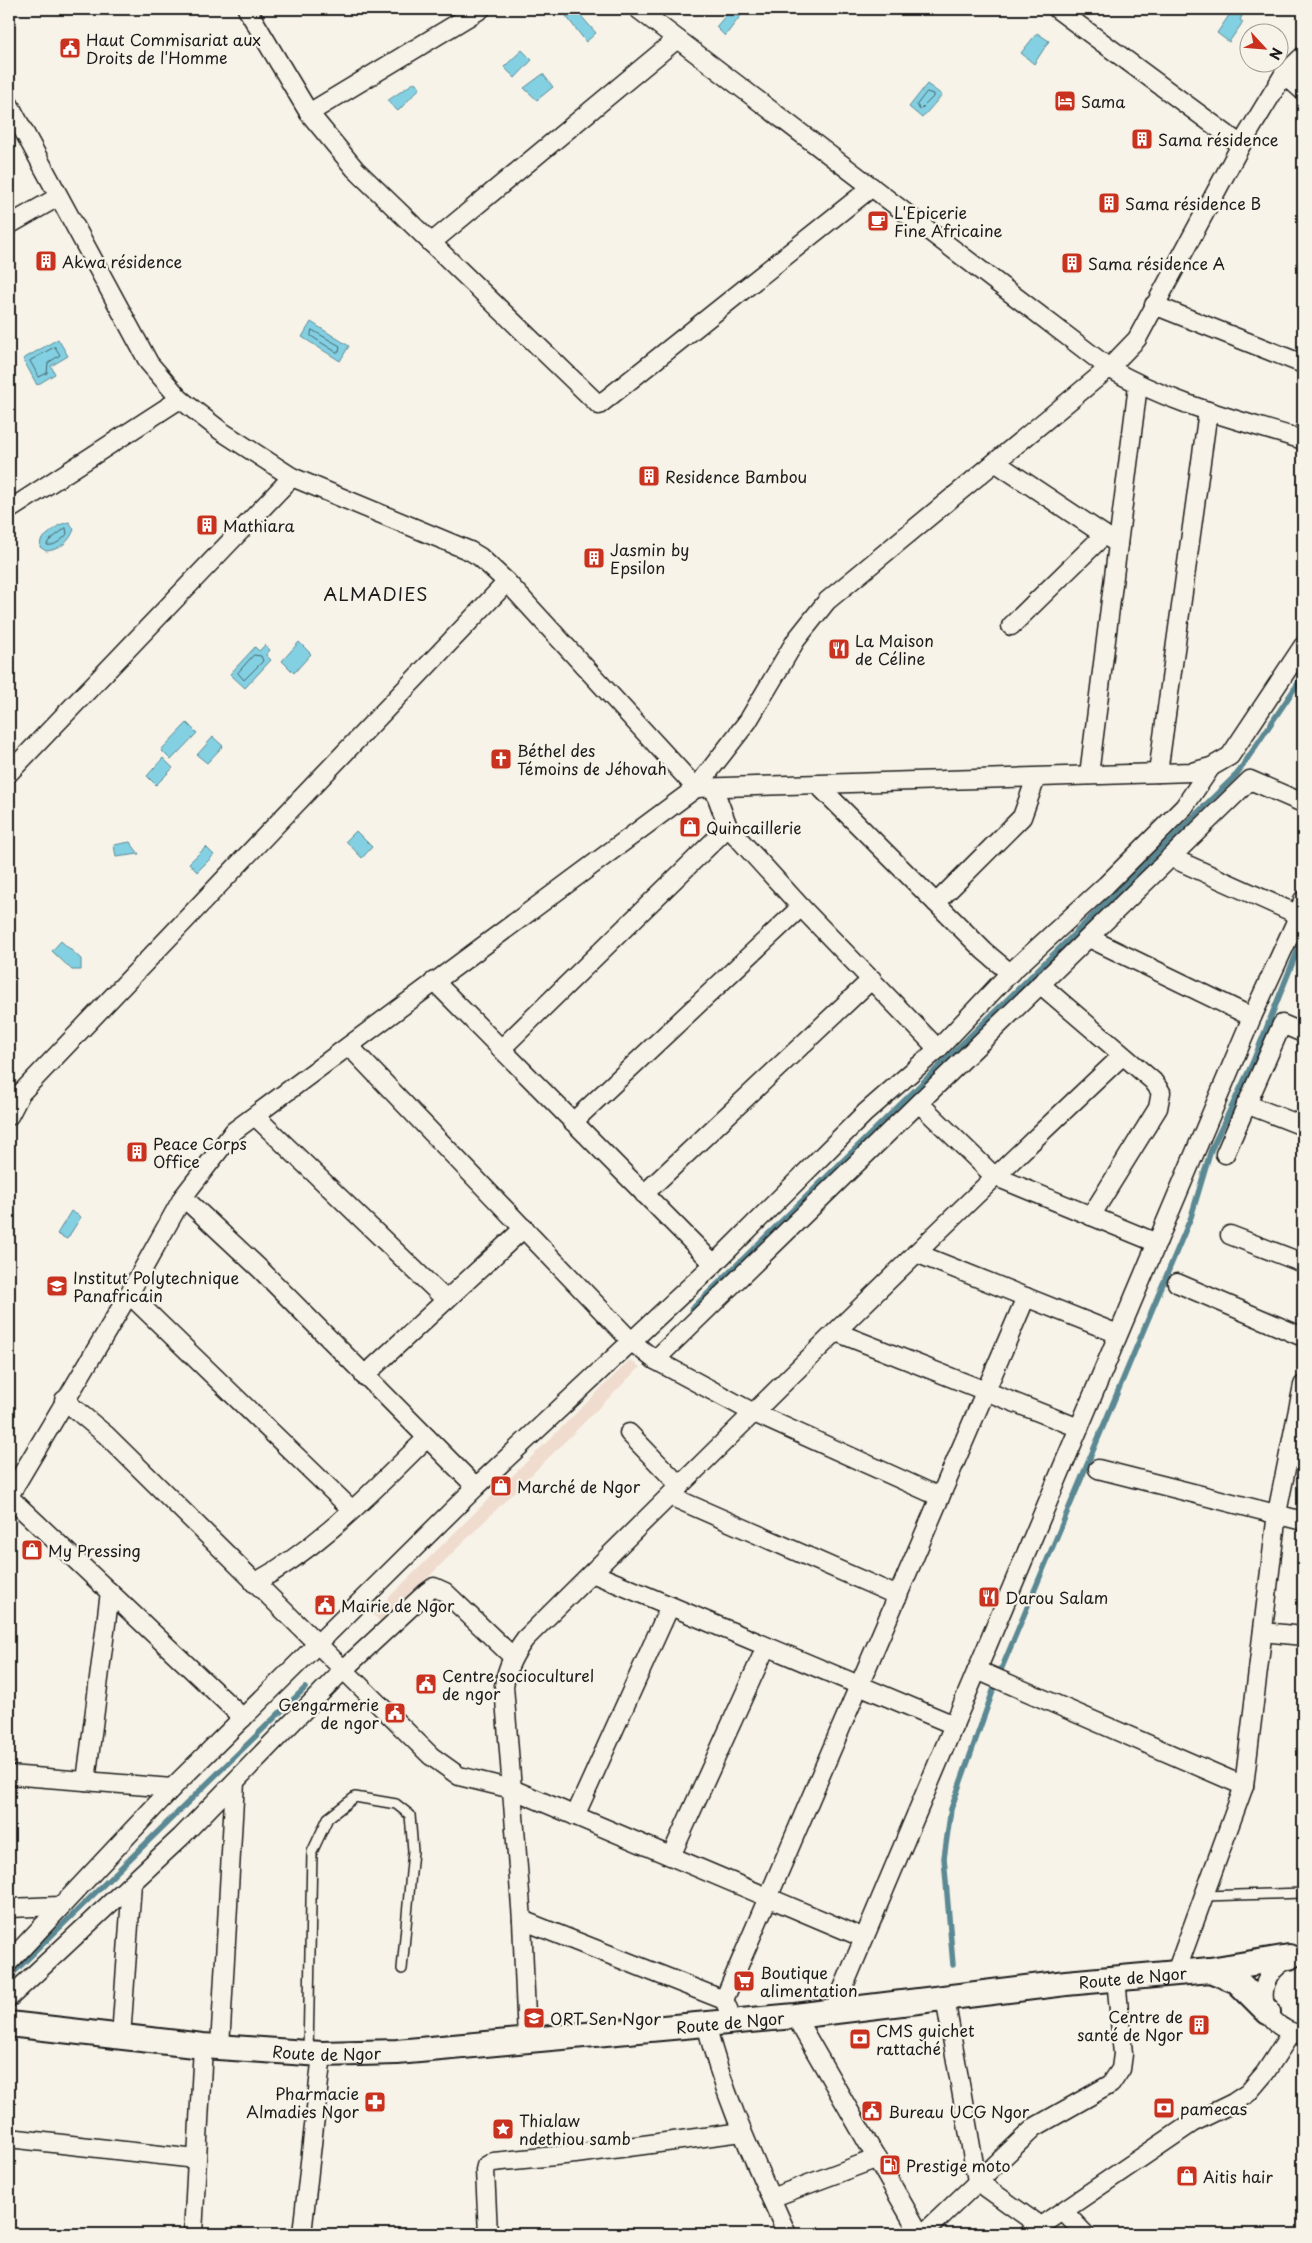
<svg xmlns="http://www.w3.org/2000/svg" width="1312" height="2243" viewBox="0 0 1312 2243" font-family="'Playpen Sans',sans-serif">
<style>
.built{fill:#f0dccf}
.water{fill:#83d0e2;stroke:#5a8893}
.lines{fill:none;stroke-linecap:round;stroke-linejoin:round}
.shore{stroke:#45646b;stroke-width:1}
.stream{stroke:#5a8893;stroke-width:5.5}
.lane-casing{stroke:#1c1c1c;stroke-width:12}
.street-casing{stroke:#1c1c1c;stroke-width:21}
.secondary-casing{stroke:#1c1c1c;stroke-width:28}
.lane{stroke:#f7f3e8;stroke-width:9}
.street{stroke:#f7f3e8;stroke-width:18}
.secondary{stroke:#f7f3e8;stroke-width:24}
.labels{text-anchor:middle;dominant-baseline:central;stroke-width:4.5;stroke-linejoin:round;paint-order:stroke}
.poi-label{font-size:16px;fill:#1c1c1c;stroke:#f7f3e8;text-anchor:start}
.street-label{font-size:16px;fill:#1c1c1c;stroke:#f7f3e8}
.neighbourhood-label{font-size:18px;letter-spacing:1px;fill:#1c1c1c;stroke:#f7f3e8}
</style>
<rect width="100%" height="100%" fill="#f7f3e8"/>
<filter id="ink" filterUnits="userSpaceOnUse"><feTurbulence type="fractalNoise" baseFrequency=".02" numOctaves="2"/><feDisplacementMap in="SourceGraphic" scale="10" xChannelSelector="R" yChannelSelector="G"/><feConvolveMatrix kernelMatrix="1 2 1 2 8 2 1 2 1" color-interpolation-filters="sRGB"/></filter>
<g filter="url(#ink)">
<path class="built" d="M 630,1360 L 640,1367 L 382,1623 L 372,1614 Z"/>
<g class="water">
<path d="M 575,9 L 596,33 L 586,42 L 566,16 Z"/>
<path d="M 731,9 L 736,9 L 742,14 L 725,36 L 716,27 Z"/>
<path d="M 1232,11 L 1242,16 L 1240,20 L 1243,22 L 1229,42 L 1217,33 Z"/>
<path d="M 1037,33 L 1049,41 L 1034,64 L 1021,53 Z"/>
<path d="M 522,50 L 532,60 L 515,78 L 504,67 Z"/>
<path d="M 543,74 L 553,87 L 537,100 L 524,88 Z"/>
<path d="M 415,82 L 420,88 L 398,111 L 387,101 Z"/>
<path d="M 927,84 L 942,95 L 922,118 L 909,107 Z"/>
<path d="M 311,322 L 349,346 L 340,361 L 302,337 Z"/>
<path d="M 58,339 L 68,356 L 51,366 L 55,374 L 37,385 L 23,359 Z"/>
<path d="M 69,522 L 74,529 C 70,542 59,550 46,551 L 40,547 L 41,540 L 59,525 Z"/>
<path d="M 299,642 L 311,654 L 294,673 L 282,661 Z"/>
<path d="M 265,645 L 270,650 L 266,655 L 271,660 L 245,688 L 230,674 L 255,647 L 259,651 Z"/>
<path d="M 187,723 L 197,733 L 171,760 L 161,750 Z"/>
<path d="M 213,737 L 223,746 L 207,763 L 197,755 Z"/>
<path d="M 163,758 L 173,768 L 156,785 L 147,776 Z"/>
<path d="M 356,831 L 372,847 L 362,858 L 346,841 Z"/>
<path d="M 130,842 L 139,854 L 116,857 L 114,845 Z"/>
<path d="M 206,847 L 214,855 L 197,872 L 189,863 Z"/>
<path d="M 61,941 L 81,959 L 81,970 L 72,970 L 52,951 Z"/>
<path d="M 71,1211 L 81,1217 L 67,1239 L 57,1234 Z"/>
</g>
<g class="lines">
<g class="shore">
<path d="M 927,92 L 933,94 L 933,97 L 920,110 L 917,105 Z"/>
<path d="M 312,330 L 340,346 L 339,352 L 336,352 L 311,336 Z"/>
<path d="M 55,347 L 60,355 L 48,363 L 47,373 L 39,377 L 30,361 Z"/>
<path d="M 66,528 L 67,534 C 63,539 54,547 47,545 L 48,542 Z"/>
<path d="M 254,655 L 261,656 L 263,661 L 244,680 L 238,673 Z"/>
</g>
<g class="stream">
<path d="M 692,1309 L 1237,774 L 1303,676"/>
<path d="M 953,1965 L 944,1858 L 951,1809 L 998,1677 L 1191,1217 L 1211,1150 L 1252,1064 L 1303,937"/>
<path d="M 9,1977 L 305,1688"/>
</g>
<g class="lane-casing">
<g id="lane">
<path d="M 1204,1896 L 1303,1893"/>
<path d="M 308,2053 L 312,1852 L 328,1818 L 355,1797 L 396,1804 L 410,1815 L 413,1851 L 402,1969"/>
</g>
</g>
<g class="street-casing">
<g id="street">
<path d="M 247,9 L 309,113 L 355,169 L 599,405 L 872,187"/>
<path d="M 638,9 L 1109,368 C 1168,403 1238,420 1303,440"/>
<path d="M 1057,9 L 1241,145"/>
<path d="M 1284,74 L 1303,91"/>
<path d="M 9,104 L 149,363 L 180,399 L 221,431 L 292,477 L 470,551 L 480,557 L 507,582 L 696,788 L 1192,772 L 1211,767 L 1230,756 L 1303,646"/>
<path d="M 309,113 L 481,9"/>
<path d="M 9,225 L 58,197"/>
<path d="M 431,243 L 677,39"/>
<path d="M 1154,305 L 1303,364"/>
<path d="M 995,462 L 1118,544"/>
<path d="M 9,510 L 180,399"/>
<path d="M 1011,626 L 1104,535"/>
<path d="M 9,773 L 292,477"/>
<path d="M 1158,773 L 1208,411"/>
<path d="M 1089,775 L 1138,385"/>
<path d="M 818,785 L 984,951 L 1010,973 L 1106,885 L 1184,807 L 1211,767"/>
<path d="M 714,789 L 728,827 L 801,907 L 938,1049"/>
<path d="M 1170,857 L 1299,915"/>
<path d="M 936,903 L 1022,817 L 1036,778"/>
<path d="M 1089,938 L 1252,1017"/>
<path d="M 434,981 L 714,1264"/>
<path d="M 1040,984 L 1153,1081 L 1161,1092 L 1158,1108 L 1091,1216"/>
<path d="M 349,1046 L 632,1342 L 655,1360 L 754,1413 L 940,1497"/>
<path d="M 501,1049 L 728,827"/>
<path d="M 919,1103 L 994,1176 L 1157,1243"/>
<path d="M 1246,1104 L 1303,1126"/>
<path d="M 9,1116 L 21,1093 L 507,582"/>
<path d="M 255,1116 L 446,1300"/>
<path d="M 573,1122 L 801,907"/>
<path d="M 1225,1154 L 1282,1024 L 1303,1033"/>
<path d="M 644,1194 L 872,979"/>
<path d="M 183,1197 L 260,1269 L 476,1487"/>
<path d="M 1230,1235 L 1303,1263"/>
<path d="M 916,1253 L 1118,1334"/>
<path d="M 1177,1283 L 1303,1337"/>
<path d="M 129,1294 L 352,1510"/>
<path d="M 836,1332 L 1079,1428"/>
<path d="M 655,1360 L 1250,780 L 1303,803"/>
<path d="M 364,1376 L 524,1228"/>
<path d="M 64,1400 L 106,1435 L 431,1756 L 459,1776 L 512,1789 L 864,1938"/>
<path d="M 629,1433 L 680,1486"/>
<path d="M 1098,1469 L 1303,1521"/>
<path d="M 9,1496 L 129,1294 L 183,1197 L 234,1131 L 696,788 L 748,721 L 796,640 L 827,601 L 1109,368 L 1137,339 L 1241,145 L 1284,74 L 1303,56"/>
<path d="M 670,1496 L 898,1596"/>
<path d="M 9,1497 L 243,1718"/>
<path d="M 592,1573 L 954,1725"/>
<path d="M 254,1583 C 321,1547 373,1490 427,1438"/>
<path d="M 1263,1632 L 1303,1636"/>
<path d="M 977,1670 L 1244,1786"/>
<path d="M 9,1775 L 172,1788"/>
<path d="M 86,1781 L 110,1592"/>
<path d="M 575,1816 L 670,1606"/>
<path d="M 671,1856 L 766,1647"/>
<path d="M 9,1908 L 59,1906"/>
<path d="M 522,1920 L 724,2000 L 729,2011"/>
<path d="M 1303,1955 C 1250,1964 1251,2027 1303,2035"/>
<path d="M 9,1962 L 172,1788 L 476,1487 L 714,1264 L 865,1113 L 938,1049 L 1010,973"/>
<path d="M 1176,1972 L 1244,1786 L 1277,1513 L 1303,1385"/>
<path d="M 9,1998 L 181,1837 L 344,1669 L 427,1592 L 434,1587 L 445,1592 L 513,1657"/>
<path d="M 945,1998 L 977,2181 L 1040,2226"/>
<path d="M 724,2000 L 1026,1297"/>
<path d="M 833,2012 L 1252,1017 L 1299,915 L 1303,900"/>
<path d="M 795,2016 L 920,2234"/>
<path d="M 706,2023 C 723,2096 757,2166 787,2234"/>
<path d="M 121,2037 L 132,1883"/>
<path d="M 527,2040 L 522,1920 L 504,1686 C 507,1667 514,1654 525,1639 C 723,1443 920,1246 1122,1056"/>
<path d="M 220,2047 L 235,1782"/>
<path d="M 9,2138 L 196,2159"/>
<path d="M 771,2198 L 878,2158"/>
<path d="M 1063,2211 L 1085,2234"/>
<path d="M 193,2234 L 203,2046"/>
<path d="M 302,2234 L 322,2054"/>
<path d="M 488,2234 L 485,2170 L 486,2166 L 493,2162 L 575,2154 L 742,2132"/>
<path d="M 923,2234 L 1035,2127 L 1111,2084 L 1121,2069 L 1123,2054 L 1116,1978"/>
<path d="M 1029,2234 L 1192,2123 L 1233,2103 L 1248,2093 L 1265,2073 L 1291,2033"/>
</g>
</g>
<g class="secondary-casing">
<g id="secondary">
<path d="M 1210,1970 L 1237,1981 L 1268,2012"/>
<path id="s1" d="M 9,2024 L 203,2046 L 322,2054 L 397,2052 L 795,2016 L 1066,1983 L 1210,1970 L 1289,1957"/>
</g>
</g>
<use href="#lane" class="lane"/>
<use href="#street" class="street"/>
<use href="#secondary" class="secondary"/>
</g>
</g>
<defs>
<g id="civic-square" transform="scale(1.125)"><rect x="-9" y="-9" width="18" height="18" rx="4" fill="#c8321e" stroke="#f7f3e8"/><path d="M-.6-6.5H3V-4.5H.6V-3L4-1V1h2V6H-6V1h2V-1L-.6-3ZM-1.2 2.5V6h2.4V2.5Z" fill="#fff"/></g>
<g id="hotel-square" transform="scale(1.125)"><rect x="-9" y="-9" width="18" height="18" rx="4" fill="#c8321e" stroke="#f7f3e8"/><path d="M-6-4.5h1.5V1H6V5H4.5V3h-9V5H-6ZM-4 0a1.8 1.8 0 1 1 3.6 0ZM.5 0V-2.5h3Q6-2.5 6 0Z" fill="#fff"/></g>
<g id="building-square" transform="scale(1.125)"><rect x="-9" y="-9" width="18" height="18" rx="4" fill="#c8321e" stroke="#f7f3e8"/><path d="M-4-6H4V6H1V3H-1V6H-4ZM-2.5-4.3h1.7v1.8h-1.7ZM.8-4.3h1.7v1.8H.8ZM-2.5-1h1.7V.8h-1.7ZM.8-1h1.7V.8H.8Z" fill="#fff"/></g>
<g id="cafe-square" transform="scale(1.125)"><rect x="-9" y="-9" width="18" height="18" rx="4" fill="#c8321e" stroke="#f7f3e8"/><path d="M-5.5-4.5H6V0H3Q3 3.5 0 3.5H-2.5Q-5.5 3.5-5.5 0ZM3-3.2v2h1.7v-2ZM-6 4.5H4V6H-6Z" fill="#fff"/></g>
<g id="restaurant-square" transform="scale(1.125)"><rect x="-9" y="-9" width="18" height="18" rx="4" fill="#c8321e" stroke="#f7f3e8"/><path d="M-5-6h1v4h1v-4h1v4h1v-4h1v5L-1.5 .5V6h-2V.5L-5-1ZM5-6V6H3V1.5H1.5Q1.5-4 5-6Z" fill="#fff"/></g>
<g id="church-square" transform="scale(1.125)"><rect x="-9" y="-9" width="18" height="18" rx="4" fill="#c8321e" stroke="#f7f3e8"/><path d="M-1.2-6h2.4v3.5h3.3v2.4h-3.3V6h-2.4V-.1h-3.3v-2.4h3.3Z" fill="#fff"/></g>
<g id="shop-square" transform="scale(1.125)"><rect x="-9" y="-9" width="18" height="18" rx="4" fill="#c8321e" stroke="#f7f3e8"/><path d="M-5-2.5h2.3a2.7 3.5 0 0 1 5.4 0H5L5.5 6h-11ZM-1.5-2.5h3a1.5 2.3 0 0 0-3 0Z" fill="#fff"/></g>
<g id="school-square" transform="scale(1.125)"><rect x="-9" y="-9" width="18" height="18" rx="4" fill="#c8321e" stroke="#f7f3e8"/><path d="M0-5L7-2L0 1L-7-2ZM-4 1L0 2.5L4 1V4Q0 6-4 4Z" fill="#fff"/></g>
<g id="supermarket-square" transform="scale(1.125)"><rect x="-9" y="-9" width="18" height="18" rx="4" fill="#c8321e" stroke="#f7f3e8"/><path d="M-6-5.5h2.5l.6 2H6L4.5 2H-2.5L-4.4-4H-6ZM-1.5 3.2a1.3 1.3 0 1 0 .1 0ZM3 3.2a1.3 1.3 0 1 0 .1 0Z" fill="#fff"/></g>
<g id="bank-square" transform="scale(1.125)"><rect x="-9" y="-9" width="18" height="18" rx="4" fill="#c8321e" stroke="#f7f3e8"/><path d="M-6-4H6V4H-6ZM0-2.3a2.3 2.3 0 1 0 0 4.6a2.3 2.3 0 1 0 0-4.6Z" fill="#fff"/></g>
<g id="pharmacy-square" transform="scale(1.125)"><rect x="-9" y="-9" width="18" height="18" rx="4" fill="#c8321e" stroke="#f7f3e8"/><path d="M-2-6h4v4h4v4h-4v4h-4v-4h-4v-4h4Z" fill="#fff"/></g>
<g id="sight-square" transform="scale(1.125)"><rect x="-9" y="-9" width="18" height="18" rx="4" fill="#c8321e" stroke="#f7f3e8"/><path d="M0-6L1.8-2.2L6-1.7L2.9 1.2L3.7 5.4L0 3.3L-3.7 5.4L-2.9 1.2L-6-1.7L-1.8-2.2Z" fill="#fff"/></g>
<g id="fuel-square" transform="scale(1.125)"><rect x="-9" y="-9" width="18" height="18" rx="4" fill="#c8321e" stroke="#f7f3e8"/><path d="M-5.5-6h7V0h2V4h1.3V-2.5L3-4.5l.8-.8L6-3V5H2.5V1h-1V6h-7ZM-4.2-4.7v3.2H.2V-4.7Z" fill="#fff"/></g>
</defs>
<g fill-rule="evenodd">
<use href="#civic-square" x="70" y="48"/>
<use href="#hotel-square" x="1065" y="101"/>
<use href="#building-square" x="1142" y="139"/>
<use href="#building-square" x="1109" y="203"/>
<use href="#cafe-square" x="878" y="221"/>
<use href="#building-square" x="46" y="261"/>
<use href="#building-square" x="1072" y="263"/>
<use href="#building-square" x="649" y="476"/>
<use href="#building-square" x="207" y="525"/>
<use href="#building-square" x="594" y="558"/>
<use href="#restaurant-square" x="839" y="649"/>
<use href="#church-square" x="501" y="759"/>
<use href="#shop-square" x="690" y="827"/>
<use href="#building-square" x="137" y="1152"/>
<use href="#school-square" x="57" y="1286"/>
<use href="#shop-square" x="501" y="1486"/>
<use href="#shop-square" x="32" y="1550"/>
<use href="#restaurant-square" x="989" y="1597"/>
<use href="#civic-square" x="325" y="1605"/>
<use href="#civic-square" x="426" y="1684"/>
<use href="#civic-square" x="395" y="1713"/>
<use href="#supermarket-square" x="744" y="1981"/>
<use href="#school-square" x="534" y="2018"/>
<use href="#building-square" x="1199" y="2025"/>
<use href="#bank-square" x="860" y="2039"/>
<use href="#pharmacy-square" x="375" y="2102"/>
<use href="#bank-square" x="1164" y="2108"/>
<use href="#civic-square" x="872" y="2111"/>
<use href="#sight-square" x="503" y="2129"/>
<use href="#fuel-square" x="890" y="2165"/>
<use href="#shop-square" x="1187" y="2176"/>
</g>
<g class="labels">
<g class="poi-label">
<text x="86" y="39">Haut Commisariat aux<tspan x="86" dy="18">Droits de l'Homme</tspan></text>
<text x="1081" y="101">Sama</text>
<text x="1158" y="139">Sama résidence</text>
<text x="1125" y="203">Sama résidence B</text>
<text x="894" y="212">L'Epicerie<tspan x="894" dy="18">Fine Africaine</tspan></text>
<text x="62" y="261">Akwa résidence</text>
<text x="1088" y="263">Sama résidence A</text>
<text x="665" y="476">Residence Bambou</text>
<text x="223" y="525">Mathiara</text>
<text x="610" y="549">Jasmin by<tspan x="610" dy="18">Epsilon</tspan></text>
<text x="855" y="640">La Maison<tspan x="855" dy="18">de Céline</tspan></text>
<text x="517" y="750">Béthel des<tspan x="517" dy="18">Témoins de Jéhovah</tspan></text>
<text x="706" y="827">Quincaillerie</text>
<text x="153" y="1143">Peace Corps<tspan x="153" dy="18">Office</tspan></text>
<text x="73" y="1277">Institut Polytechnique<tspan x="73" dy="18">Panafricain</tspan></text>
<text x="517" y="1486">Marché de Ngor</text>
<text x="48" y="1550">My Pressing</text>
<text x="1005" y="1597">Darou Salam</text>
<text x="341" y="1605">Mairie de Ngor</text>
<text x="442" y="1675">Centre socioculturel<tspan x="442" dy="18">de ngor</tspan></text>
<text x="379" y="1704" text-anchor="end">Gengarmerie<tspan x="379" dy="18">de ngor</tspan></text>
<text x="760" y="1972">Boutique<tspan x="760" dy="18">alimentation</tspan></text>
<text x="1183" y="2016" text-anchor="end">Centre de<tspan x="1183" dy="18">santé de Ngor</tspan></text>
<text x="550" y="2018">ORT Sen Ngor</text>
<text x="876" y="2030">CMS guichet<tspan x="876" dy="18">rattaché</tspan></text>
<text x="359" y="2093" text-anchor="end">Pharmacie<tspan x="359" dy="18">Almadies Ngor</tspan></text>
<text x="1180" y="2108">pamecas</text>
<text x="888" y="2111">Bureau UCG Ngor</text>
<text x="519" y="2120">Thialaw<tspan x="519" dy="18">ndethiou samb</tspan></text>
<text x="906" y="2165">Prestige moto</text>
<text x="1203" y="2176">Aitis hair</text>
</g>
<g class="street-label">
<text stroke="none"><textPath href="#s1" startOffset="1129">Route de Ngor</textPath></text>
<text stroke="none"><textPath href="#s1" startOffset="724">Route de Ngor</textPath></text>
<text stroke="none"><textPath href="#s1" startOffset="319">Route de Ngor</textPath></text>
</g>
<g class="neighbourhood-label">
<text x="376" y="593">ALMADIES</text>
</g>
</g>
<rect width="1312" height="2243" fill="none" stroke="#f7f3e8" stroke-width="30"/>
<rect x="15" y="15" width="1282" height="2213" fill="none" stroke="#1c1c1c" stroke-width="2" filter="url(#ink)"/>
<g transform="translate(1264 48) rotate(116)"><circle r="24" fill="#f7f3e8" stroke="#9f9d96"/>
<path d="M0-4L9 19L0 12L-9 19Z" fill="#c8321e"/>
<text y="-8" font-size="14" font-weight="bold" text-anchor="middle" fill="#1c1c1c">N</text>
</g>
</svg>
